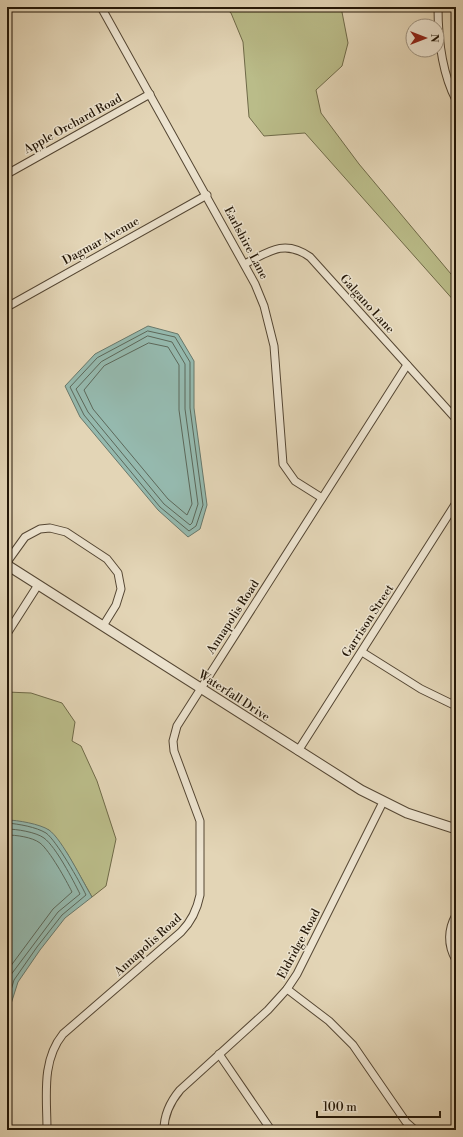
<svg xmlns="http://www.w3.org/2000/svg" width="463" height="1137" viewBox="0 0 463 1137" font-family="'Libre Bodoni',serif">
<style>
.green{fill:#babc89;stroke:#6f6a48}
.water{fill:#95b9ae;stroke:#68786b}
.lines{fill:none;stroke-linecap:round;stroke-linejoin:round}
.shore{stroke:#5c685a;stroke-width:1}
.minor-casing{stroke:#544633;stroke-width:9}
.tertiary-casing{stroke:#544633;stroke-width:11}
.minor{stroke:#ede4d0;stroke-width:7}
.tertiary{stroke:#ede4d0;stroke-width:9}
.labels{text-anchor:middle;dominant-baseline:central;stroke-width:3;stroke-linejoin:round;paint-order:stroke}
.street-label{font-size:12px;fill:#241707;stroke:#ede4d0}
</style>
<rect width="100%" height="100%" fill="#e3d5b6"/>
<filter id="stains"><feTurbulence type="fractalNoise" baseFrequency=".005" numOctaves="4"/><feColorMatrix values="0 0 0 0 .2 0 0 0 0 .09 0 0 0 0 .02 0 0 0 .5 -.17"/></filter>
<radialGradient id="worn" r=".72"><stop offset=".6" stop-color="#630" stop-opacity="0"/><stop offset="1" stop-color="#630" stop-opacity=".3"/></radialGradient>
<g class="green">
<path d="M 224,7 L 341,7 L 348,43 L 342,66 L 316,90 L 321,113 L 359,164 L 456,280 L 456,303 L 305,133 L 264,136 L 249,117 L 243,42 L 231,13 Z"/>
<path d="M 7,692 L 31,693 L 62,703 L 75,722 L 72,741 L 81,746 L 97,781 L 116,839 L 106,886 L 92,897 L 67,853 L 49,830 L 7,820 Z"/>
</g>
<g class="water">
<path d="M 148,326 L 178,334 L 194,361 L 194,408 L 207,505 L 200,529 L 188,537 L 158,510 L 80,417 L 65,386 L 95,354 Z"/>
<path d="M 7,820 C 17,820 40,824 49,830 C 62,839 83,882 92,897 L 65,918 L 40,950 L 18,982 L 10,1007 L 7,1009 Z"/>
</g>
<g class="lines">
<g class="shore">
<path d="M 148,331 L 175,337 L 190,362 L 190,408 L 203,505 L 196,526 L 189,531 L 160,507 L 84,415 L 70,387 L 97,358 Z"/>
<path d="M 148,336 L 172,342 L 185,364 L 185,409 L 198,504 L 192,523 L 190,525 L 164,504 L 88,412 L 76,389 L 101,362 Z"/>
<path d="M 149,343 L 168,347 L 179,365 L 179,410 L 192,504 L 187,515 L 168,499 L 93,409 L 84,390 L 104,366 Z"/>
<path d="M 7,823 C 19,824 36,827 46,833 C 56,840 80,882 86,895 L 62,915 L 37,947 L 14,980 L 7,1004"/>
<path d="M 7,829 C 16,829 36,832 44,838 C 56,847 73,880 80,894 L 58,912 L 10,976 L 7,986"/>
<path d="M 7,835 C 16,835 32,837 40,843 C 50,851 66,880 72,892 L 53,909 L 7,971"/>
</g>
<g class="minor-casing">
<g id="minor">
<path d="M 101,7 L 255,284 L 264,306 L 274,346 L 283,464 L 295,481 L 322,498"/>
<path d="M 438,7 C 438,37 442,73 456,100"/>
<path d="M 7,174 L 150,94"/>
<path d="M 245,264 C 269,251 285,239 310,257 L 456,419"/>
<path d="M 7,307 L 207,195"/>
<path d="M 7,562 L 25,537 L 40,529 L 50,528 L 66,532 L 107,559 L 118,573 L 121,589 L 116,605 L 103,626"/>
<path d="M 8,632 L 38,585"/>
<path d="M 362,652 L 421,689 L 456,706"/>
<path d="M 298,751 L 456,503"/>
<path d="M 456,915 C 448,929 447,945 456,960"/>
<path d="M 287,989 L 329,1021 L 353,1045 L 406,1122 L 415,1130"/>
<path d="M 219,1054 L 271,1130"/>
<path d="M 47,1130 C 47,1097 41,1061 63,1034 L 181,932 C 192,921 197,910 200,895 L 200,821 L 174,751 L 173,741 L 177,726 L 407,365"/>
<path d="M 164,1130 C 164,1115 170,1102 180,1090 L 268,1010 L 287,989 L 297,974 L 383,802"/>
</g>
</g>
<g class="tertiary-casing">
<path id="tertiary" d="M 7,565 L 361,790 L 407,813 L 456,829"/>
</g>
<use href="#minor" class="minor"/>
<use href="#tertiary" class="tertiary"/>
</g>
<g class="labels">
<g class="street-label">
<text transform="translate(73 124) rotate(-29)">Apple Orchard Road</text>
<text transform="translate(101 241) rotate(-29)">Dagmar Avenue</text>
<text transform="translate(246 243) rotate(62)">Earlshire Lane</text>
<text transform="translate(367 304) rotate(48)">Galgano Lane</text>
<text transform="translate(233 617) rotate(-57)">Annapolis Road</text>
<text transform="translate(368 621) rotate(-57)">Garrison Street</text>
<text transform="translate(234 696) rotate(33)">Waterfall Drive</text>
<text transform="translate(299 944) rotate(-62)">Eldridge Road</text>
<text transform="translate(148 945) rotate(-42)">Annapolis Road</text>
</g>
</g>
<rect width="463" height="1137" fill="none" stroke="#e3d5b6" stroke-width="24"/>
<rect x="8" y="8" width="447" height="1121" fill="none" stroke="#241707" stroke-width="2"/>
<rect x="12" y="12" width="439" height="1113" fill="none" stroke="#241707"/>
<g transform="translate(425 38) rotate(90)"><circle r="19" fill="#ede4d0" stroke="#9d9280"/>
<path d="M0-3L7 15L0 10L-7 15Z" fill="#8f2418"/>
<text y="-6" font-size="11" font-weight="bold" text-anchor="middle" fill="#241707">N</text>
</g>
<path d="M317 1111v6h123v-6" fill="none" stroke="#241707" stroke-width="2"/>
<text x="323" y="1111" font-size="12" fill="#241707" stroke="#ede4d0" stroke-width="3" paint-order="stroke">100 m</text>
<rect width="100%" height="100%" filter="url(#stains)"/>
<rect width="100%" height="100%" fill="url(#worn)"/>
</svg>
